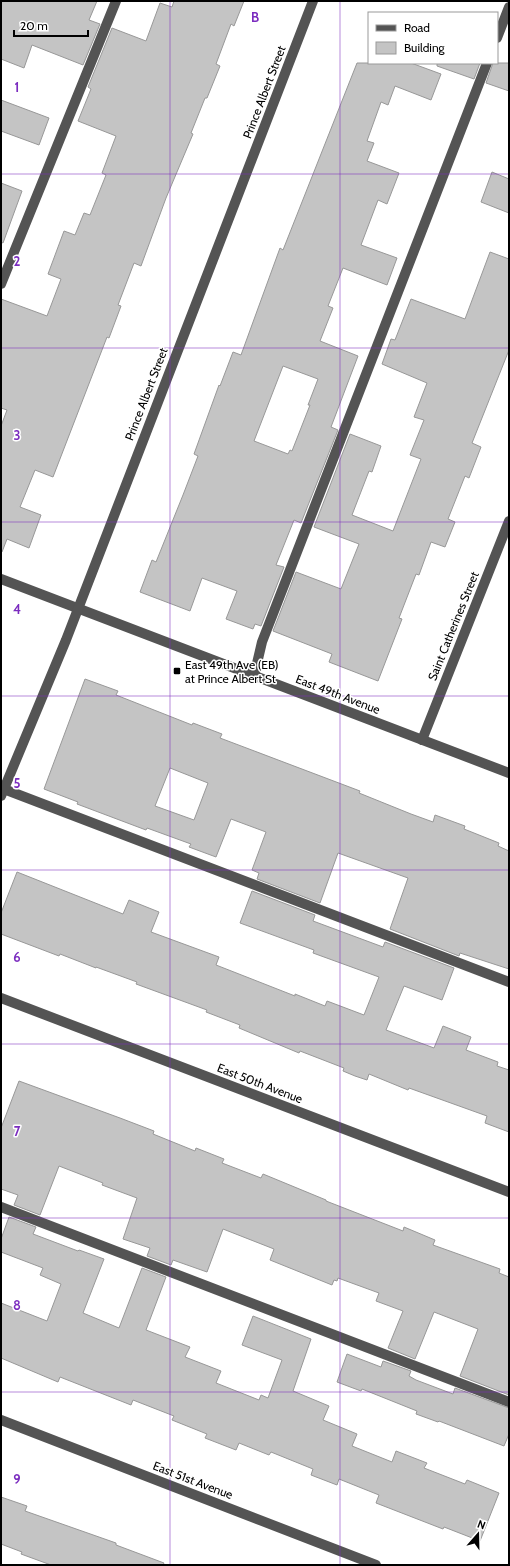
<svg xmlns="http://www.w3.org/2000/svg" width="510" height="1566" viewBox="0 0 510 1566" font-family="Cabin,sans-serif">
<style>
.building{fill:#c4c4c4;stroke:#989898;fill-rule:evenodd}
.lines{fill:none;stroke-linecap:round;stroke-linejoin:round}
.minor{stroke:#545454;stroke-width:10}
.grid{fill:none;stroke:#7b2cbf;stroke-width:1;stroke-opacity:0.55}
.poi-dot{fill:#000;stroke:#fff;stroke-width:1.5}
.labels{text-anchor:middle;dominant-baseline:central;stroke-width:3;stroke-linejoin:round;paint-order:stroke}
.street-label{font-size:12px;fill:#000;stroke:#fff}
.poi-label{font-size:12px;fill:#000;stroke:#fff;text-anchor:start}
.grid-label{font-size:13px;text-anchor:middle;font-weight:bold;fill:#7b2cbf;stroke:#fff;stroke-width:3;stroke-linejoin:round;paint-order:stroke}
</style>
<rect width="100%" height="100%" fill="#fff"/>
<g class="building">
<path d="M 1,1 L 97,1 L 89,20 L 100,24 L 83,65 L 32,45 L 24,68 L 1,59 Z"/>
<path d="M 174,1 L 244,1 L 234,26 L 231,24 L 216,64 L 220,66 L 207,98 L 205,98 L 191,133 L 193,134 L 166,198 L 141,266 L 134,263 L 118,305 L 121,306 L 109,338 L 107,337 L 53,477 L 35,470 L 20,507 L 41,515 L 29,548 L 7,539 L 2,552 L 1,552 L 1,426 L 7,410 L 1,408 L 1,299 L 47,316 L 61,279 L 48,274 L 64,231 L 75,235 L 84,213 L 90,215 L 106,175 L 102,173 L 116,136 L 78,121 L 91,89 L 88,87 L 112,28 L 146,41 L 160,3 L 172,7 Z"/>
<path d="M 357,63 L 411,63 L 441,74 L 431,100 L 395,86 L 388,105 L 381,102 L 367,141 L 374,143 L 367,161 L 399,173 L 387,204 L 378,200 L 361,245 L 397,258 L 387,285 L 343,268 L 328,306 L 333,308 L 320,341 L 358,356 L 331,427 L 338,430 L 301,523 L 294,520 L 276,565 L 284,567 L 261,626 L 255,624 L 253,629 L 226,619 L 237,591 L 202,578 L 190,611 L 140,592 L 152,560 L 156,562 L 183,495 L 198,456 L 194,454 L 219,385 L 220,386 L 233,352 L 241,355 L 280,248 L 283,250 ZM 283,366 L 318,379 L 308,405 L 310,405 L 292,451 L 290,450 L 288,454 L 254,441 Z"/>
<path d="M 437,63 L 480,63 L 474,79 L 437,66 Z"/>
<path d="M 493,63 L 509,63 L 509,91 L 486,83 Z"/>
<path d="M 1,100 L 49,118 L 39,145 L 1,131 Z"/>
<path d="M 492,172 L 509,179 L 509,213 L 481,202 Z"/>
<path d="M 1,183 L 22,191 L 3,243 L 1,242 Z"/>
<path d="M 490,252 L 509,259 L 509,350 L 472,443 L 481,447 L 469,478 L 465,476 L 448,519 L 455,522 L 445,547 L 431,542 L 419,575 L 416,574 L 399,618 L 402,619 L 378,681 L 329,662 L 332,654 L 273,631 L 296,572 L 341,589 L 359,544 L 314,527 L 350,434 L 381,446 L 372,472 L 369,471 L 352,515 L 393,531 L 421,459 L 410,455 L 424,420 L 414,417 L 427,383 L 382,364 L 391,339 L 395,340 L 411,299 L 465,319 Z"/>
<path d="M 85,679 L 118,691 L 116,695 L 192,725 L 193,723 L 222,734 L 220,738 L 360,791 L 359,793 L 411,814 L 433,822 L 435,815 L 465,826 L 464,829 L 499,843 L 498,846 L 509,851 L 509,969 L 460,953 L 459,956 L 390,929 L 408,878 L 338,853 L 320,903 L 257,879 L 259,873 L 252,870 L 266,832 L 231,819 L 216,857 L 189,847 L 191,844 L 147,828 L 146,830 L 77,804 L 78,802 L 44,789 ZM 170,768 L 208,783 L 194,820 L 155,806 Z"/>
<path d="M 17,872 L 123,914 L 129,900 L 159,912 L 151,932 L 219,957 L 216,965 L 295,996 L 295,994 L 325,1006 L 327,1001 L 364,1015 L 379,977 L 313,953 L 314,950 L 240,923 L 252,891 L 315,915 L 313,921 L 383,947 L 385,942 L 454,968 L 442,1000 L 404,986 L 386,1030 L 434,1048 L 443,1026 L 471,1037 L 466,1050 L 498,1062 L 497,1066 L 509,1070 L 509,1132 L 485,1123 L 487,1116 L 409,1088 L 408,1090 L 369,1074 L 367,1080 L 355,1076 L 343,1071 L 344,1068 L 300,1051 L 299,1053 L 239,1028 L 240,1025 L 206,1012 L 207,1010 L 136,984 L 137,982 L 96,967 L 96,968 L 60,954 L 59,956 L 1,934 L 1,913 Z"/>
<path d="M 19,1081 L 120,1118 L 154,1131 L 153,1134 L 195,1151 L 196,1148 L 224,1159 L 222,1163 L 261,1178 L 263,1174 L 326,1200 L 326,1201 L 403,1231 L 404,1227 L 435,1240 L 433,1245 L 500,1269 L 499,1273 L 509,1277 L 509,1395 L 460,1376 L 478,1329 L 434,1312 L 415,1359 L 388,1348 L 403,1311 L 376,1301 L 379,1293 L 338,1278 L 337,1281 L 334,1280 L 332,1285 L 270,1260 L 274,1249 L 223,1229 L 207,1272 L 173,1260 L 171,1265 L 147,1256 L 150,1248 L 123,1239 L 137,1198 L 102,1185 L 103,1183 L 59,1166 L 40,1215 L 14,1205 L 18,1195 L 1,1189 L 1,1128 Z"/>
<path d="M 9,1217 L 36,1227 L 33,1234 L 78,1251 L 79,1250 L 104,1259 L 83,1313 L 119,1328 L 142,1268 L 166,1277 L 146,1330 L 190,1347 L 185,1357 L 221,1371 L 216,1383 L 259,1400 L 261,1395 L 268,1398 L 282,1360 L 242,1345 L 253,1316 L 311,1339 L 293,1391 L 329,1406 L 323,1420 L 357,1434 L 352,1446 L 392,1462 L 396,1451 L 427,1463 L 424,1468 L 465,1484 L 467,1480 L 499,1493 L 480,1541 L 444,1527 L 443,1529 L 376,1503 L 379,1495 L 339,1479 L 337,1485 L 311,1475 L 313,1469 L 271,1452 L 269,1455 L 239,1443 L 236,1450 L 205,1438 L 207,1434 L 172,1420 L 174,1416 L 133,1400 L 131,1405 L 60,1377 L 58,1382 L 1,1358 L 1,1303 L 47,1321 L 61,1284 L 40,1275 L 43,1268 L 1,1252 L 1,1239 Z"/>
<path d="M 347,1354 L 381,1367 L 383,1361 L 411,1371 L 409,1376 L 416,1380 L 453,1394 L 455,1388 L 509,1408 L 509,1434 L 504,1446 L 439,1421 L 438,1422 L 416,1414 L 417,1411 L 362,1389 L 361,1391 L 337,1382 Z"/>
<path d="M 1,1497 L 27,1506 L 25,1511 L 116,1543 L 116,1545 L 164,1563 L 163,1565 L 51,1565 L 21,1554 L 22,1552 L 1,1544 Z"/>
</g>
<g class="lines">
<g class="minor">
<path d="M 497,38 L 509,7"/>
<path d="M 1,284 L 116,1"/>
<path d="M 1,579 L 509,773"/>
<path d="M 254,676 L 262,642 L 487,63"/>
<path d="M 422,740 L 509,521"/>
<path d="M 1,788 L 509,982"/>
<path d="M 1,796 L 66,640 L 313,1"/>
<path d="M 1,998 L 509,1192"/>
<path d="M 1,1207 L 509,1402"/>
<path d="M 1,1420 L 376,1565"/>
</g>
</g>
<path class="grid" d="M 170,1 L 170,1565M 340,1 L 340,1565M 1,174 L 509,174M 1,348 L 509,348M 1,522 L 509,522M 1,696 L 509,696M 1,870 L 509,870M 1,1044 L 509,1044M 1,1218 L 509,1218M 1,1392 L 509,1392"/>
<rect class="poi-dot" x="173" y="667" width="8" height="8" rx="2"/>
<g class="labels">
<g class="street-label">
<text transform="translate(264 92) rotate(-69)">Prince Albert Street</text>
<text transform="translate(146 394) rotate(-69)">Prince Albert Street</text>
<text transform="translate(453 626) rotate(-68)">Saint Catherines Street</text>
<text transform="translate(338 694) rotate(21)">East 49th Avenue</text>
<text transform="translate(260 1083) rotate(21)">East 50th Avenue</text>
<text transform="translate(193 1480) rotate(21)">East 51st Avenue</text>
</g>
<g class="poi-label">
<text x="185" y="664">East 49th Ave (EB)<tspan x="185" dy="14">at Prince Albert St</tspan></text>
</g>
</g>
<g class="grid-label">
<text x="255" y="22">B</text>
<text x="17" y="92">1</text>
<text x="17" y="266">2</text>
<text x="17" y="440">3</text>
<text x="17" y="614">4</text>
<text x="17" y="788">5</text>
<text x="17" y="962">6</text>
<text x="17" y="1136">7</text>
<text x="17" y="1310">8</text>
<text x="17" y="1484">9</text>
</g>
<rect width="510" height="1566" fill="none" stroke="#000000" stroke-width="4"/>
<rect x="368" y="12" width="130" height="52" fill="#ffffff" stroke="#999999"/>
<rect x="376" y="25" width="20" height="6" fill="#545454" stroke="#999999"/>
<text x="404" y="32" font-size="12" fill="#000000">Road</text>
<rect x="376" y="42" width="20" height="12" fill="#c4c4c4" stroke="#999999"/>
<text x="404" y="52" font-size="12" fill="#000000">Building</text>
<g transform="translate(478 1534) rotate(20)" stroke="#ffffff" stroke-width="3" paint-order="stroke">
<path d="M0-3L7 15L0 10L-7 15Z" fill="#000000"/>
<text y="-6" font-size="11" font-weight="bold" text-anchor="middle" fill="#000000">N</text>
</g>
<path d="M14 30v6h74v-6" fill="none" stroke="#000000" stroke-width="2"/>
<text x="20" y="30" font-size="12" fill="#000000" stroke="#ffffff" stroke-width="3" paint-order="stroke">20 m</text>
</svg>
